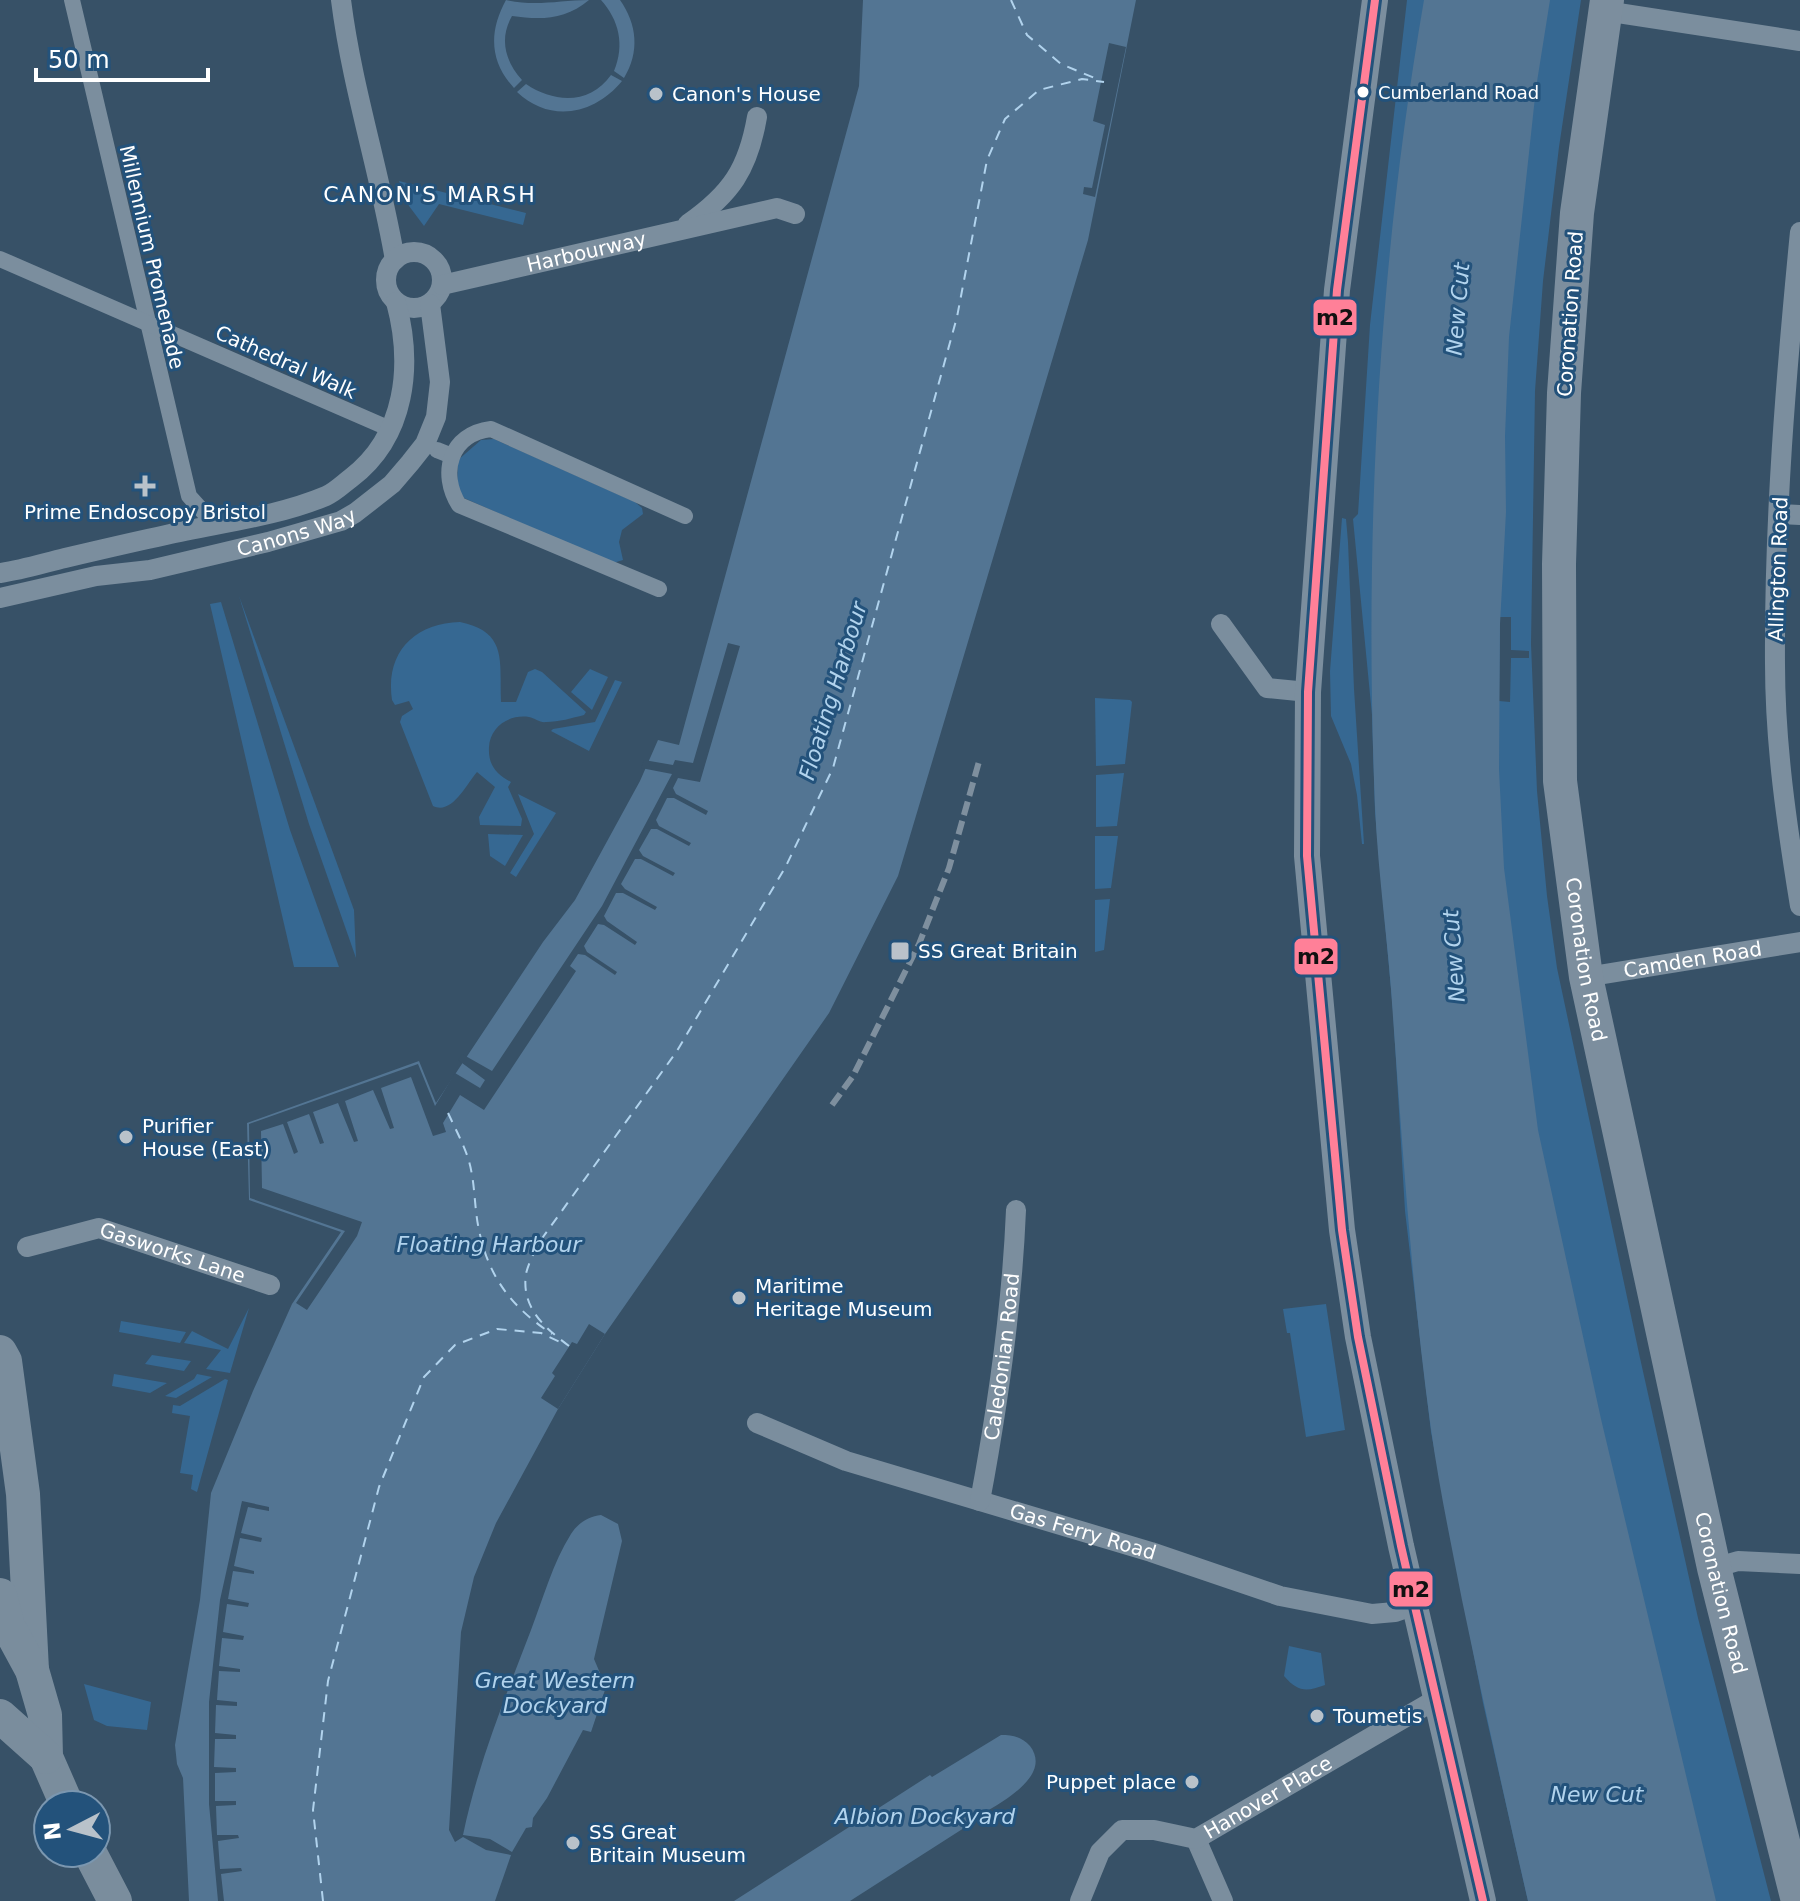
<svg xmlns="http://www.w3.org/2000/svg" width="1800" height="1901" viewBox="0 0 1800 1901" font-family="'DejaVu Sans',sans-serif">
<style>
.green{fill:#366892;fill-rule:evenodd}
.water{fill:#537593}
.pier{fill:#375167}
.lines{fill:none;stroke-linecap:round;stroke-linejoin:round}
.ferry{stroke:#b1d3ed;stroke-width:2;stroke-dasharray:10 8;stroke-linecap:butt}
.pedestrian{stroke:#7b8e9e;stroke-width:16}
.minor{stroke:#7b8e9e;stroke-width:20}
.tertiary{stroke:#7b8e9e;stroke-width:26}
.primary{stroke:#7a8d9d;stroke-width:34}
.trunk{stroke:#7c8e9e;stroke-width:34}
.rail{stroke:#7e8f9e;stroke-width:6;stroke-dasharray:14 6;stroke-linecap:butt}
.bus-1-casing{stroke:#23527b;stroke-width:14}
.bus-1{stroke:#ff8098;stroke-width:8}
.bus-dot{fill:#fff;stroke:#23527b;stroke-width:3}
.poi-dot{fill:#b9c2ca;stroke:#23527b;stroke-width:3}
.labels{text-anchor:middle;dominant-baseline:central;stroke-width:6;stroke-linejoin:round;paint-order:stroke}
.bus-label{font-size:18px;fill:#fff;stroke:#23527b;text-anchor:start}
.poi-label{font-size:20px;fill:#fff;stroke:#23527b;text-anchor:start}
.street-label{font-size:20px;fill:#fff;stroke:#23527b}
.neighbourhood-label{font-size:22px;letter-spacing:2px;fill:#fff;stroke:#23527b}
.water-label{font-size:22px;font-style:italic;fill:#b1d3ed;stroke:#23527b}
.line-badge{stroke:#23527b;stroke-width:3}
.pale-badge-label{font-size:22px;text-anchor:middle;font-weight:bold;fill:#111}
</style>
<rect width="100%" height="100%" fill="#375167"/>
<g class="green">
<path d="M 1407,0 L 1450,0 L 1528,1901 L 1483,1703 L 1431,1432 L 1405,1211 L 1393,1011 L 1375,812 L 1372,715 L 1353,519 L 1358,514 L 1370,325 Z"/>
<path d="M 1532,0 L 1581,0 L 1559,147 L 1543,281 L 1535,391 L 1531,644 L 1537,791 L 1547,896 L 1557,968 L 1640,1358 L 1698,1618 L 1771,1901 L 1665,1901 L 1503,962 L 1482,406 ZM 1500,617 L 1511,617 L 1511,650 L 1529,651 L 1529,658 L 1511,658 L 1510,702 L 1499,701 Z"/>
<path d="M 399,181 L 526,213 L 523,225 L 439,204 L 424,226 L 409,206 Z"/>
<path d="M 494,439 L 635,502 L 642,508 L 643,514 L 622,530 L 619,542 L 623,560 L 613,563 L 604,560 L 464,498 L 457,487 L 458,460 L 481,440 Z"/>
<path d="M 1342,518 L 1346,519 L 1348,542 L 1354,689 L 1364,844 L 1362,844 L 1357,795 L 1351,764 L 1331,716 L 1330,671 Z"/>
<path d="M 239,596 L 354,910 L 356,958 L 309,824 Z"/>
<path d="M 221,602 L 290,830 L 339,967 L 294,967 L 210,604 Z"/>
<path d="M 460,622 C 509,632 499,663 501,702 L 516,702 L 528,672 L 535,669 L 542,672 L 586,712 L 584,715 C 572,718 559,722 546,722 C 540,723 535,718 529,717 C 509,714 490,727 489,747 C 488,765 496,774 511,782 L 508,787 L 522,819 L 521,826 L 480,825 L 479,817 L 495,787 L 477,772 C 466,785 452,815 433,806 L 400,722 L 402,716 L 413,709 L 409,701 L 395,705 L 392,700 C 385,653 414,623 460,622 Z"/>
<path d="M 590,669 L 608,677 L 592,710 L 571,692 Z"/>
<path d="M 615,680 L 622,682 L 589,751 L 551,731 L 553,729 L 595,722 Z"/>
<path d="M 1095,698 L 1130,700 L 1132,702 L 1125,764 L 1096,766 Z"/>
<path d="M 1124,773 L 1117,826 L 1096,827 L 1096,775 Z"/>
<path d="M 518,794 L 556,813 L 516,877 L 510,873 L 534,834 Z"/>
<path d="M 488,834 L 523,835 L 505,866 L 490,856 Z"/>
<path d="M 1095,836 L 1118,836 L 1111,888 L 1095,889 Z"/>
<path d="M 1110,899 L 1104,950 L 1095,952 L 1095,900 Z"/>
<path d="M 1326,1304 L 1345,1430 L 1306,1437 L 1290,1333 L 1287,1333 L 1283,1309 Z"/>
<path d="M 249,1308 L 230,1373 L 206,1369 L 221,1350 L 184,1343 L 192,1331 L 228,1349 Z"/>
<path d="M 121,1321 L 186,1332 L 180,1343 L 119,1332 Z"/>
<path d="M 152,1355 L 191,1361 L 184,1371 L 145,1364 Z"/>
<path d="M 114,1374 L 167,1383 L 150,1393 L 112,1386 Z"/>
<path d="M 197,1374 L 212,1377 L 176,1398 L 165,1396 L 194,1379 Z"/>
<path d="M 225,1379 L 228,1380 L 197,1492 L 191,1489 L 193,1475 L 180,1473 L 190,1416 L 172,1413 L 173,1405 L 180,1406 Z"/>
<path d="M 1289,1646 L 1321,1653 L 1325,1685 C 1306,1692 1298,1692 1284,1676 Z"/>
<path d="M 84,1684 L 151,1702 L 147,1730 L 107,1726 L 94,1720 Z"/>
</g>
<g class="water">
<path d="M 506,0 C 537,7 559,0 589,0 C 565,20 541,20 512,16 C 499,39 505,61 522,80 L 514,88 C 489,61 489,31 506,0 Z"/>
<path d="M 601,0 L 620,0 C 637,24 640,52 624,78 L 614,71 C 625,45 619,20 601,0 Z"/>
<path d="M 863,0 L 1136,0 L 1088,240 L 898,876 L 829,1013 L 605,1334 L 558,1409 L 496,1523 L 474,1577 L 461,1632 L 449,1830 L 455,1842 L 463,1837 L 486,1850 L 511,1855 L 495,1901 L 189,1901 L 183,1778 L 177,1764 L 175,1745 L 200,1600 L 211,1493 L 253,1391 L 292,1304 L 341,1232 L 249,1200 L 247,1123 L 419,1061 L 436,1103 L 543,942 L 575,900 L 640,781 L 658,740 L 679,745 L 859,86 Z"/>
<path d="M 1424,0 L 1550,0 L 1536,88 L 1509,337 L 1505,436 L 1506,512 L 1500,624 L 1499,770 L 1504,868 L 1538,1130 L 1601,1419 L 1716,1901 L 1528,1901 C 1505,1801 1483,1701 1462,1600 C 1451,1543 1439,1487 1431,1429 C 1412,1292 1403,1155 1393,1017 C 1389,947 1378,877 1375,806 C 1364,538 1378,265 1424,0 Z"/>
<path d="M 611,75 L 622,81 C 595,114 551,124 517,92 L 526,84 C 554,103 590,105 611,75 Z"/>
<path d="M 601,1515 L 618,1524 L 622,1541 L 594,1659 L 606,1687 L 591,1732 L 583,1730 L 547,1798 L 533,1818 L 532,1827 L 526,1828 L 512,1852 L 490,1839 L 463,1835 C 478,1763 505,1698 531,1630 C 543,1599 553,1562 571,1534 C 578,1523 589,1516 601,1515 Z"/>
<path d="M 1001,1735 C 1013,1735 1022,1737 1030,1746 C 1056,1780 985,1811 963,1825 L 964,1828 L 850,1901 L 734,1901 L 930,1775 L 932,1777 Z"/>
</g>
<g class="pier">
<path d="M 1109,43 L 1126,47 L 1095,197 L 1083,194 L 1084,187 L 1092,188 L 1105,125 L 1093,121 Z"/>
<path d="M 728,643 L 740,646 L 700,782 L 678,778 L 673,788 L 676,794 L 708,811 L 706,815 L 674,798 L 667,798 L 656,820 L 659,826 L 691,843 L 689,846 L 657,829 L 651,829 L 639,850 L 643,856 L 675,873 L 673,876 L 641,859 L 635,859 L 621,884 L 625,889 L 657,907 L 655,910 L 623,893 L 616,893 L 604,916 L 607,921 L 637,942 L 635,945 L 604,925 L 598,924 L 584,946 L 587,952 L 617,972 L 615,975 L 585,955 L 578,954 L 570,966 L 576,971 L 484,1110 L 460,1095 L 443,1123 L 446,1132 L 433,1136 L 411,1077 L 381,1088 L 394,1128 L 390,1129 L 373,1090 L 345,1101 L 358,1141 L 354,1142 L 338,1103 L 313,1112 L 324,1143 L 320,1144 L 309,1114 L 287,1122 L 298,1152 L 294,1154 L 283,1124 L 261,1131 L 262,1188 L 362,1222 L 357,1236 L 307,1310 L 296,1303 L 345,1231 L 250,1198 L 249,1124 L 418,1064 L 435,1106 L 455,1073 L 480,1088 L 485,1080 L 458,1060 L 462,1054 L 492,1071 L 602,906 L 672,774 L 641,768 L 644,760 L 673,765 L 675,760 L 693,763 Z"/>
<path d="M 589,1324 L 605,1334 L 558,1409 L 541,1398 L 555,1376 L 552,1373 L 572,1342 L 577,1344 Z"/>
<path d="M 242,1501 L 269,1507 L 269,1511 L 248,1507 L 241,1533 L 262,1538 L 261,1542 L 240,1538 L 234,1566 L 254,1571 L 254,1574 L 233,1571 L 228,1599 L 249,1603 L 248,1607 L 227,1604 L 223,1632 L 244,1636 L 243,1640 L 222,1638 L 219,1666 L 240,1669 L 240,1672 L 219,1671 L 217,1700 L 237,1702 L 237,1706 L 216,1705 L 215,1733 L 236,1735 L 236,1739 L 215,1739 L 214,1767 L 236,1768 L 236,1772 L 215,1773 L 215,1801 L 236,1801 L 236,1805 L 216,1806 L 217,1835 L 238,1835 L 239,1838 L 218,1841 L 220,1869 L 241,1868 L 242,1871 L 221,1874 L 224,1901 L 218,1901 L 209,1804 L 209,1702 L 220,1600 Z"/>
</g>
<g class="lines">
<g class="ferry">
<path d="M 1011,0 L 1027,35 L 1061,64 L 1097,79"/>
<path d="M 448,1113 C 455,1128 463,1143 468,1158 C 475,1180 474,1203 478,1225 C 487,1275 510,1306 552,1334"/>
<path d="M 569,1346 C 545,1328 521,1308 526,1274 C 528,1264 534,1253 538,1244 L 677,1051 L 786,866 L 833,768 L 957,317 L 987,160 L 1005,119 L 1039,90 L 1082,79 L 1104,82"/>
<path d="M 323,1901 L 313,1810 L 328,1681 L 379,1487 L 424,1377 L 455,1345 L 497,1329 L 541,1333 L 564,1344"/>
</g>
<g class="pedestrian">
<path d="M 72,0 L 189,496 L 207,516"/>
<path d="M 0,259 L 381,425"/>
<path d="M 437,450 L 452,456"/>
<path d="M 659,589 L 459,505 C 439,473 450,434 491,429 L 685,516"/>
</g>
<g class="minor">
<path d="M 341,0 C 352,88 380,172 395,260"/>
<path d="M 1605,11 L 1800,41"/>
<path d="M 688,224 C 731,194 748,169 757,117"/>
<path d="M 1800,232 C 1786,375 1774,520 1775,664 C 1775,745 1787,826 1800,906"/>
<circle cx="414" cy="280" r="28"/>
<path id="s1" d="M 442,285 L 777,208 L 795,214"/>
<path d="M 1780,514 L 1800,515"/>
<path d="M 0,573 C 22,570 44,563 65,558 C 99,550 133,542 166,535 C 218,523 276,517 326,496 C 335,492 343,484 351,478 C 406,436 413,365 396,302"/>
<path id="s2" d="M 0,598 L 96,576 L 150,570 L 268,542 L 341,521 L 355,513 L 392,484 L 410,463 L 425,444 L 436,417 L 440,382 L 430,304"/>
<path d="M 1221,624 L 1267,688 L 1308,692"/>
<path id="s3" d="M 1586,977 L 1800,942"/>
<path id="s4" d="M 27,1247 L 99,1228 L 270,1285"/>
<path id="s5" d="M 757,1423 L 846,1461 L 1151,1552 L 1280,1596 L 1372,1614 L 1395,1612 L 1415,1605"/>
<path id="s6" d="M 980,1501 C 998,1405 1012,1308 1016,1210"/>
<path d="M 1714,1568 L 1738,1561 L 1800,1564"/>
<path d="M 1196,1839 L 1223,1901"/>
<path id="s7" d="M 1080,1901 L 1100,1852 L 1122,1830 L 1154,1830 L 1196,1839 L 1435,1700"/>
</g>
<path class="tertiary" d="M 1375,0 L 1337,290 L 1308,692 L 1307,856 L 1342,1230 L 1358,1337 L 1401,1546 L 1483,1901"/>
<g class="primary">
<path d="M 0,1352 L 5,1361 L 23,1494 L 32,1670"/>
<path d="M 0,1595 L 8,1626 L 32,1670 L 45,1715 L 46,1757 L 67,1805"/>
<path d="M 0,1716 L 46,1757"/>
<path d="M 90,1853 L 115,1901"/>
</g>
<path class="trunk" id="s8" d="M 1607,0 L 1577,213 L 1564,393 L 1559,564 L 1560,781 L 1586,977 L 1714,1568 L 1798,1901"/>
<path class="rail" d="M 832,1105 L 853,1076 L 919,944 L 949,868 L 980,758"/>
<g class="bus-1-casing">
<path id="bus-1" d="M 1375,0 L 1337,290 L 1308,692 L 1307,856 L 1342,1230 L 1358,1337 L 1401,1546 L 1483,1901"/>
</g>
<use href="#bus-1" class="bus-1"/>
</g>
<circle class="bus-dot" cx="1363" cy="92" r="7"/>
<g class="poi-dot">
<circle cx="656" cy="94" r="8"/>
<path d="M141 474h8v8h8v8h-8v8h-8v-8h-8v-8h8z"/>
<rect x="890" y="941" width="20" height="20" rx="4"/>
<circle cx="126" cy="1137" r="8"/>
<circle cx="739" cy="1298" r="8"/>
<circle cx="1317" cy="1716" r="8"/>
<circle cx="1192" cy="1782" r="8"/>
<circle cx="573" cy="1843" r="8"/>
</g>
<g class="labels">
<g class="bus-label">
<text x="1378" y="92">Cumberland Road</text>
</g>
<g class="poi-label">
<text x="672" y="94">Canon's House</text>
<text x="145" y="512" text-anchor="middle">Prime Endoscopy Bristol</text>
<text x="918" y="951">SS Great Britain</text>
<text x="142" y="1126">Purifier<tspan x="142" dy="23">House (East)</tspan></text>
<text x="755" y="1286">Maritime<tspan x="755" dy="23">Heritage Museum</tspan></text>
<text x="1333" y="1716">Toumetis</text>
<text x="1176" y="1782" text-anchor="end">Puppet place</text>
<text x="589" y="1832">SS Great<tspan x="589" dy="23">Britain Museum</tspan></text>
</g>
<g class="street-label">
<text stroke="none"><textPath href="#s1" startOffset="148">Harbourway</textPath></text>
<text transform="translate(152 257) rotate(77)">Millennium Promenade</text>
<text transform="translate(1570 314) rotate(-86)">Coronation Road</text>
<text transform="translate(286 362) rotate(24)">Cathedral Walk</text>
<text stroke="none"><textPath href="#s2" startOffset="304">Canons Way</textPath></text>
<text transform="translate(1778 569) rotate(-88)">Allington Road</text>
<text stroke="none"><textPath href="#s3" startOffset="108">Camden Road</textPath></text>
<text stroke="none"><textPath href="#s8" startOffset="964">Coronation Road</textPath></text>
<text stroke="none"><textPath href="#s4" startOffset="152">Gasworks Lane</textPath></text>
<text stroke="none"><textPath href="#s6" startOffset="146">Caledonian Road</textPath></text>
<text stroke="none"><textPath href="#s5" startOffset="344">Gas Ferry Road</textPath></text>
<text stroke="none"><textPath href="#s8" startOffset="1612">Coronation Road</textPath></text>
<text stroke="none"><textPath href="#s7" startOffset="242">Hanover Place</textPath></text>
</g>
<g class="neighbourhood-label">
<text x="430" y="194">CANON'S MARSH</text>
</g>
<g class="water-label">
<text transform="translate(1458 309) rotate(-85)">New Cut</text>
<text transform="translate(833 691) rotate(-73)">Floating Harbour</text>
<text transform="translate(1454 956) rotate(-94)">New Cut</text>
<text x="489" y="1244">Floating Harbour</text>
<text x="555" y="1680">Great Western<tspan x="555" dy="25">Dockyard</tspan></text>
<text x="1597" y="1794">New Cut</text>
<text x="925" y="1816">Albion Dockyard</text>
</g>
</g>
<g class="line-badge">
<rect x="1312" y="298" width="46" height="39" rx="8" fill="#ff8098"/>
<rect x="1293" y="937" width="46" height="39" rx="8" fill="#ff8098"/>
<rect x="1388" y="1570" width="46" height="38" rx="8" fill="#ff8098"/>
</g>
<g class="pale-badge-label">
<text x="1335" y="325">m2</text>
<text x="1316" y="964">m2</text>
<text x="1411" y="1597">m2</text>
</g>
<g transform="translate(72 1829) rotate(264)"><circle r="38" fill="#23527b" stroke="#7b97b0" stroke-width="2"/>
<path d="M0-6L14 30L0 20L-14 30Z" fill="#b9c2ca"/>
<text y="-12" font-size="22" font-weight="bold" text-anchor="middle" fill="#ffffff">N</text>
</g>
<path d="M36 68v12h172v-12" fill="none" stroke="#ffffff" stroke-width="4"/>
<text x="48" y="68" font-size="24" fill="#ffffff" stroke="#23527b" stroke-width="6" paint-order="stroke">50 m</text>
</svg>
